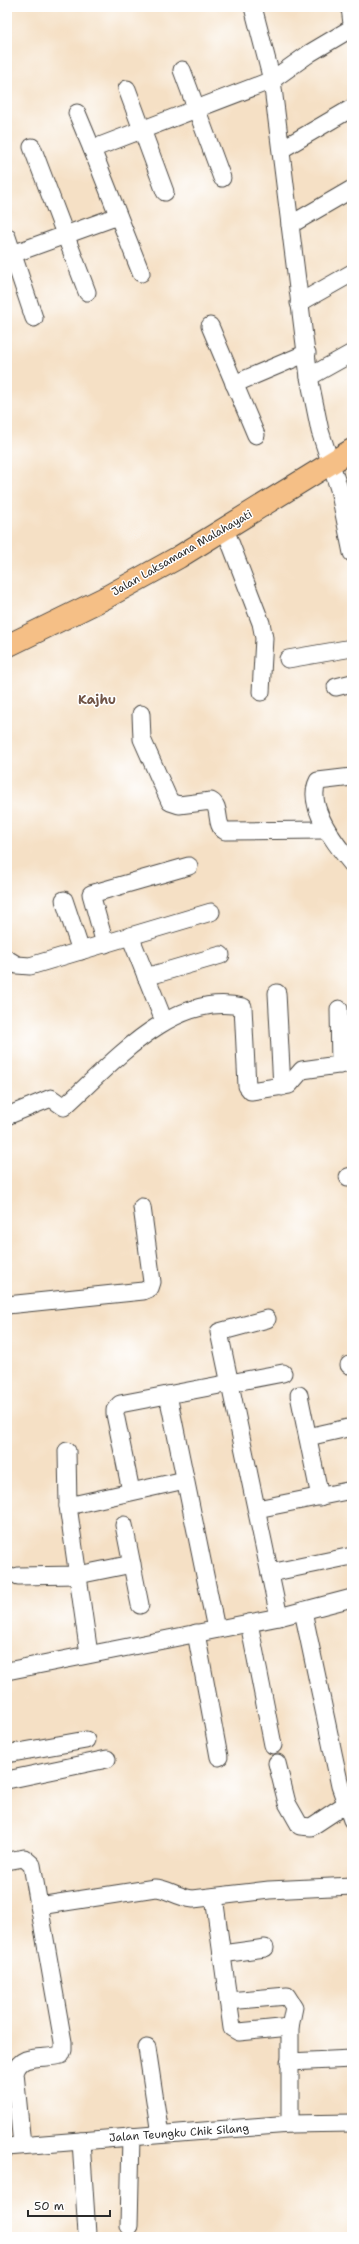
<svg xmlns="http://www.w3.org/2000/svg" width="359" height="2244" viewBox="0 0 359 2244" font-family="'Shantell Sans',sans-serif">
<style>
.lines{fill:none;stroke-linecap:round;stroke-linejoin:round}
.minor-casing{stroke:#494642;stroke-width:19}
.highway-casing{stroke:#494642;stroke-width:24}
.minor{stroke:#fff;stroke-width:17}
.highway{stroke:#f5bf86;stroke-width:22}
.labels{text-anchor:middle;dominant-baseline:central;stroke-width:3;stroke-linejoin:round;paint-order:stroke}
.street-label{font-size:11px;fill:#2b2b2b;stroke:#fff}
.quarter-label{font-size:13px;font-weight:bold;fill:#715547;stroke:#fff}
</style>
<rect width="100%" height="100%" fill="#fff"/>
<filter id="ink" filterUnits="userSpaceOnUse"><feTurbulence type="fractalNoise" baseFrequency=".025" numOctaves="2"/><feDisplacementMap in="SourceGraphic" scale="8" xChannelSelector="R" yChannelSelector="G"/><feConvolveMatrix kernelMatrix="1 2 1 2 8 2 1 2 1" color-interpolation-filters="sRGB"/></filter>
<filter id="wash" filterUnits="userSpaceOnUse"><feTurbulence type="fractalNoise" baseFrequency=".012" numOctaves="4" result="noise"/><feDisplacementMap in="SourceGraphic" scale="16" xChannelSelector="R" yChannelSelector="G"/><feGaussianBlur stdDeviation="0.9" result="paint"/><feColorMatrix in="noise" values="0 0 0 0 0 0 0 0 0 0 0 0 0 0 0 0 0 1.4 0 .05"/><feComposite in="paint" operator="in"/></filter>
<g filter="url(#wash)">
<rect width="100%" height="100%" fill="#f5e0c5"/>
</g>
<g filter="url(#ink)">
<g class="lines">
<g class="minor-casing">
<g id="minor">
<path d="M 253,7 L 272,80 L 309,377 L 320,431 L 339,489 L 352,553"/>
<path d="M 350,7 L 352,24"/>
<path d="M 182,70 L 222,178"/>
<path d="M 127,89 L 165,192"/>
<path d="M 77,113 L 92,149"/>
<path d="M 32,147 L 87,292"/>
<path d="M 282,149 L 352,108"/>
<path d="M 290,225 L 352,189"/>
<path d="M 7,237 L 34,318"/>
<path d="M 7,256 L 118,216"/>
<path d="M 141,273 L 92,149 L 272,80 L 310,53 L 352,28"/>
<path d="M 299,303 L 352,273"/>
<path d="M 210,326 L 256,435"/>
<path d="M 309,377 L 352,353"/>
<path d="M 234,384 L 307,353"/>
<path d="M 225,529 L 261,623 L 264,638 L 261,692"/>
<path d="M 288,659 L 352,648"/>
<path d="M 336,687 L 352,683"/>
<path d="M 141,714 L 142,739 L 170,802 L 179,805 L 211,801 C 222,807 214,825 225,831 L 325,830"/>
<path d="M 352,777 L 318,781 C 305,806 337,846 352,864"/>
<path d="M 64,900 L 81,951"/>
<path d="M 130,936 L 164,1021"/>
<path d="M 105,944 L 91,894 L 189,866"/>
<path d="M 7,959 L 17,965 L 30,966 L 211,912"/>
<path d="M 146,977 L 221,955"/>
<path d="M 277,993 L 282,1087"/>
<path d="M 339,1009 L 340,1065"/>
<path d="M 7,1116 L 51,1098 L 64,1107 C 111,1065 173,990 243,1007 L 247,1086 L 251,1091 L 289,1085 L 302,1070 L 352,1063"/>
<path d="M 348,1177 L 352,1176"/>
<path d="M 7,1305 L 143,1291 L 150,1288 L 152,1282 L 142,1207"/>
<path d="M 267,1319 L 219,1332 L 279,1617"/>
<path d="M 349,1365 L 352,1365"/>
<path d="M 168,1395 L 216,1629"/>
<path d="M 299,1395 L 320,1497"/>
<path d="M 308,1437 L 352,1427"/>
<path d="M 67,1451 L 68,1506 L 89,1654"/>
<path d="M 131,1491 L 115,1414 L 115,1410 L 120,1404 L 283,1373"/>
<path d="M 68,1506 L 185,1480"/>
<path d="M 257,1509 L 352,1490"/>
<path d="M 124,1525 L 140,1605"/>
<path d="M 270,1573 L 352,1556"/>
<path d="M 18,1576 L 78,1575 L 132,1564"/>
<path d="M 303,1611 L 340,1786 L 352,1820"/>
<path d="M 249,1623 L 273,1745"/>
<path d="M 196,1633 L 219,1757"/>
<path d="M 7,1671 L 279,1617 L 352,1598"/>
<path d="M 7,1754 L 86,1740"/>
<path d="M 277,1763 L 287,1803 L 300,1826 L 311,1827 L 346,1804"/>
<path d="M 7,1780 L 107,1759"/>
<path d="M 7,1861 L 24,1858 L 32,1865 L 63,2042 L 63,2050 L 61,2055 C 44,2060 20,2052 15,2073 L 22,2145"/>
<path d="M 214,1897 L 232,2028 L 239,2032 L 290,2027"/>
<path d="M 39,1906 L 155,1888 C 167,1888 178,1898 193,1899 L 269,1890 L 352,1886"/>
<path d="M 222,1954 L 265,1948"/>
<path d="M 228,2001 L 287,1996 L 294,2007 L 290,2027 L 290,2124"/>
<path d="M 147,2048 L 160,2134"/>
<path d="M 289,2062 L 352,2059"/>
<path d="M 81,2141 L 87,2234"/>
<path d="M 7,2147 L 290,2124 L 352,2123"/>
<path d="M 129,2226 L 131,2136"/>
</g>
</g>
<g class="highway-casing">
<path id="highway" d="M 7,646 L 103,599 L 179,557 L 352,450"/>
</g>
<use href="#minor" class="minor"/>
<use href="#highway" class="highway"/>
</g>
</g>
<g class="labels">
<g class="street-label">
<text transform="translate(182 553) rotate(-30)">Jalan Laksamana Malahayati</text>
<text transform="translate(179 2133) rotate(-4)">Jalan Teungku Chik Silang</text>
</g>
<g class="quarter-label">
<text x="97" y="699">Kajhu</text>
</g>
</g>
<rect width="359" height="2244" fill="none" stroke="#fff" stroke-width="24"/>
<path d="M28 2210v6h82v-6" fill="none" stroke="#2b2b2b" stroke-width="2"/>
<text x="34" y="2210" font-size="12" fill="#2b2b2b" stroke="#ffffff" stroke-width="3" paint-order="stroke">50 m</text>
</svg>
